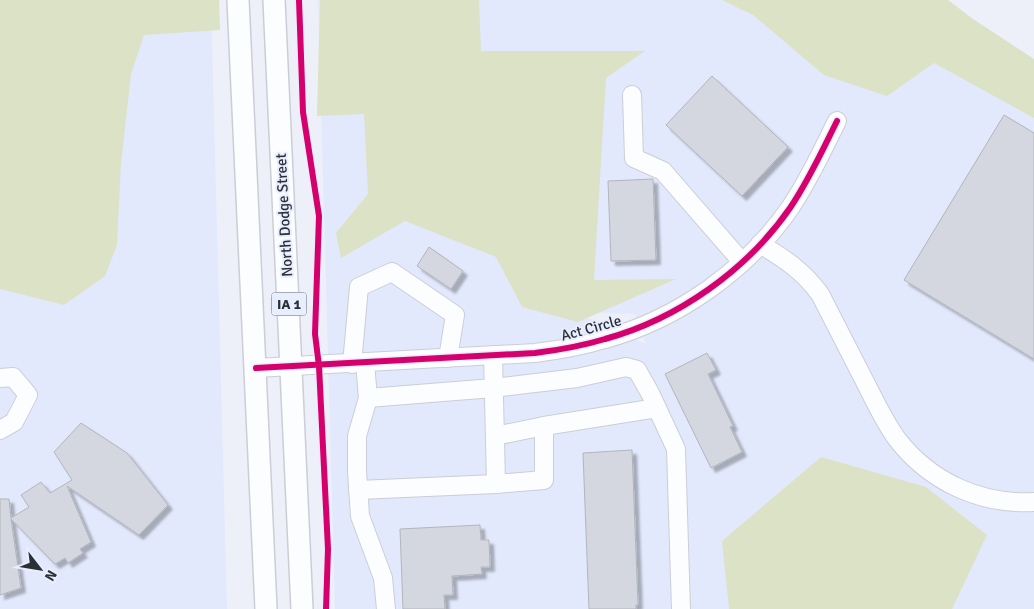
<svg xmlns="http://www.w3.org/2000/svg" width="1034" height="609" viewBox="0 0 1034 609" font-family="Signika,sans-serif">
<style>
.built{fill:#e2e9fc;fill-rule:evenodd}
.green{fill:#dce2c5}
.building{fill:#d4d7df;stroke:#b3b5bc;filter:url(#shadow)}
.lines{fill:none;stroke-linecap:round;stroke-linejoin:round}
.minor-casing{stroke:#cbced6;stroke-width:20}
.major-casing{stroke:#cbced6;stroke-width:24}
.minor{stroke:#fcfdfe;stroke-width:18}
.major{stroke:#fcfdfe;stroke-width:21}
.cycleway-casing{stroke:#e8eefe;stroke-width:9}
.cycleway{stroke:#d6006c;stroke-width:6}
.labels{text-anchor:middle;dominant-baseline:central;stroke-width:4;stroke-linejoin:round;paint-order:stroke}
.shield{fill:#e8eefe;stroke:#646872;stroke-width:1}
.shield-label{font-size:14px;font-weight:bold;fill:#2b2f36}
.street-label{font-size:15px;fill:#2b2f36;stroke:#e8eefe}
</style>
<defs>
<filter id="shadow"><feDropShadow dx="4.5" dy="4.5" stdDeviation="1" flood-color="#0004"/></filter>
</defs>
<rect width="100%" height="100%" fill="#edf0f9"/>
<g class="built">
<path d="M 190,0 L 211,1 L 227,609 L 0,609 L 0,112 Z"/>
<path d="M 318,0 L 868,0 L 1034,98 L 1034,609 L 335,609 ZM 575,312 L 635,314 L 646,344 Z"/>
</g>
<g class="green">
<path d="M 0,0 L 219,0 L 220,30 L 144,35 L 131,74 L 121,163 L 117,245 L 105,276 L 64,305 L 0,289 Z"/>
<path d="M 320,0 L 479,0 L 481,51 L 645,51 L 606,78 L 594,280 L 676,279 L 578,322 L 522,307 L 496,257 L 405,221 L 341,258 L 336,233 L 368,194 L 364,114 L 317,116 Z"/>
<path d="M 722,0 L 948,0 L 973,19 L 1034,59 L 1034,118 L 934,63 L 887,96 L 824,75 L 753,15 Z"/>
<path d="M 821,457 L 926,487 L 987,535 L 952,609 L 729,609 L 722,541 Z"/>
</g>
<g class="building">
<path d="M 712,76 L 788,147 L 742,196 L 666,125 Z"/>
<path d="M 1004,115 L 1034,133 L 1034,359 L 904,280 Z"/>
<path d="M 653,179 L 656,260 L 611,261 L 608,181 Z"/>
<path d="M 429,247 L 463,271 L 451,289 L 417,266 Z"/>
<path d="M 707,353 L 716,370 L 708,374 L 733,426 L 730,427 L 742,452 L 711,468 L 665,374 Z"/>
<path d="M 81,423 L 127,453 L 168,505 L 139,535 L 67,486 L 91,542 L 80,549 L 83,553 L 68,563 L 65,558 L 55,564 L 11,519 L 21,588 L 0,595 L 0,499 L 9,499 L 11,518 L 29,507 L 21,495 L 41,482 L 50,493 L 72,480 L 54,452 Z"/>
<path d="M 632,450 L 638,605 L 636,605 L 636,609 L 589,609 L 583,453 Z"/>
<path d="M 480,525 L 481,540 L 489,540 L 490,567 L 481,567 L 482,574 L 452,576 L 453,595 L 444,595 L 445,609 L 403,609 L 400,529 Z"/>
</g>
<g class="lines">
<g class="minor-casing">
<g id="minor">
<path d="M 632,95 L 634,158 L 663,171 L 742,262"/>
<path d="M 760,244 C 785,259 803,271 820,294 C 834,321 848,349 862,376 C 873,397 883,420 897,439 C 930,482 981,505 1034,502"/>
<path d="M 365,363 L 368,398 L 357,436 L 357,471 L 360,516 L 383,578 L 386,609"/>
<path d="M 352,364 L 359,287 L 392,272 L 455,315 L 448,358"/>
<path d="M 256,368 L 535,353 C 559,350 582,346 605,339 C 678,319 747,270 790,208 C 809,180 822,151 837,121"/>
<path d="M 0,378 L 13,377 L 28,395 L 14,422 L 0,430"/>
<path d="M 368,398 L 493,388 L 577,378 L 626,367 L 637,370 L 650,393 L 676,449 L 681,609"/>
<path d="M 544,426 L 657,408"/>
<path d="M 495,436 L 544,426 L 544,480 L 496,484"/>
<path d="M 358,490 L 496,484 L 493,355"/>
</g>
</g>
<g class="major-casing">
<g id="major">
<path d="M 238,0 L 266,609"/>
<path d="M 274,0 L 302,609"/>
</g>
</g>
<use href="#minor" class="minor"/>
<use href="#major" class="major"/>
<g class="cycleway-casing">
<g id="cycleway">
<path d="M 299,0 L 303,112 L 319,216 L 315,334 L 319,366 L 328,549 L 326,609"/>
<path d="M 256,368 L 535,353 C 559,350 582,346 605,339 C 678,319 747,270 790,208 C 809,180 822,151 837,121"/>
</g>
</g>
<use href="#cycleway" class="cycleway"/>
</g>
<g class="labels">
<rect class="shield" x="271.5" y="292.5" width="35" height="23" rx="4"/>
<g class="shield-label">
<text x="289" y="304">IA 1</text>
</g>
<g class="street-label">
<text transform="translate(284 215) rotate(-93)">North Dodge Street</text>
<text transform="translate(591 328) rotate(-15)">Act Circle</text>
</g>
</g>
<g transform="translate(40 569) rotate(121)" stroke="#e8eefe" stroke-width="4" paint-order="stroke">
<path d="M0-4L9 19L0 12L-9 19Z" fill="#2b2f36"/>
<text y="-8" font-size="14" font-weight="bold" text-anchor="middle" fill="#2b2f36">N</text>
</g>
</svg>
